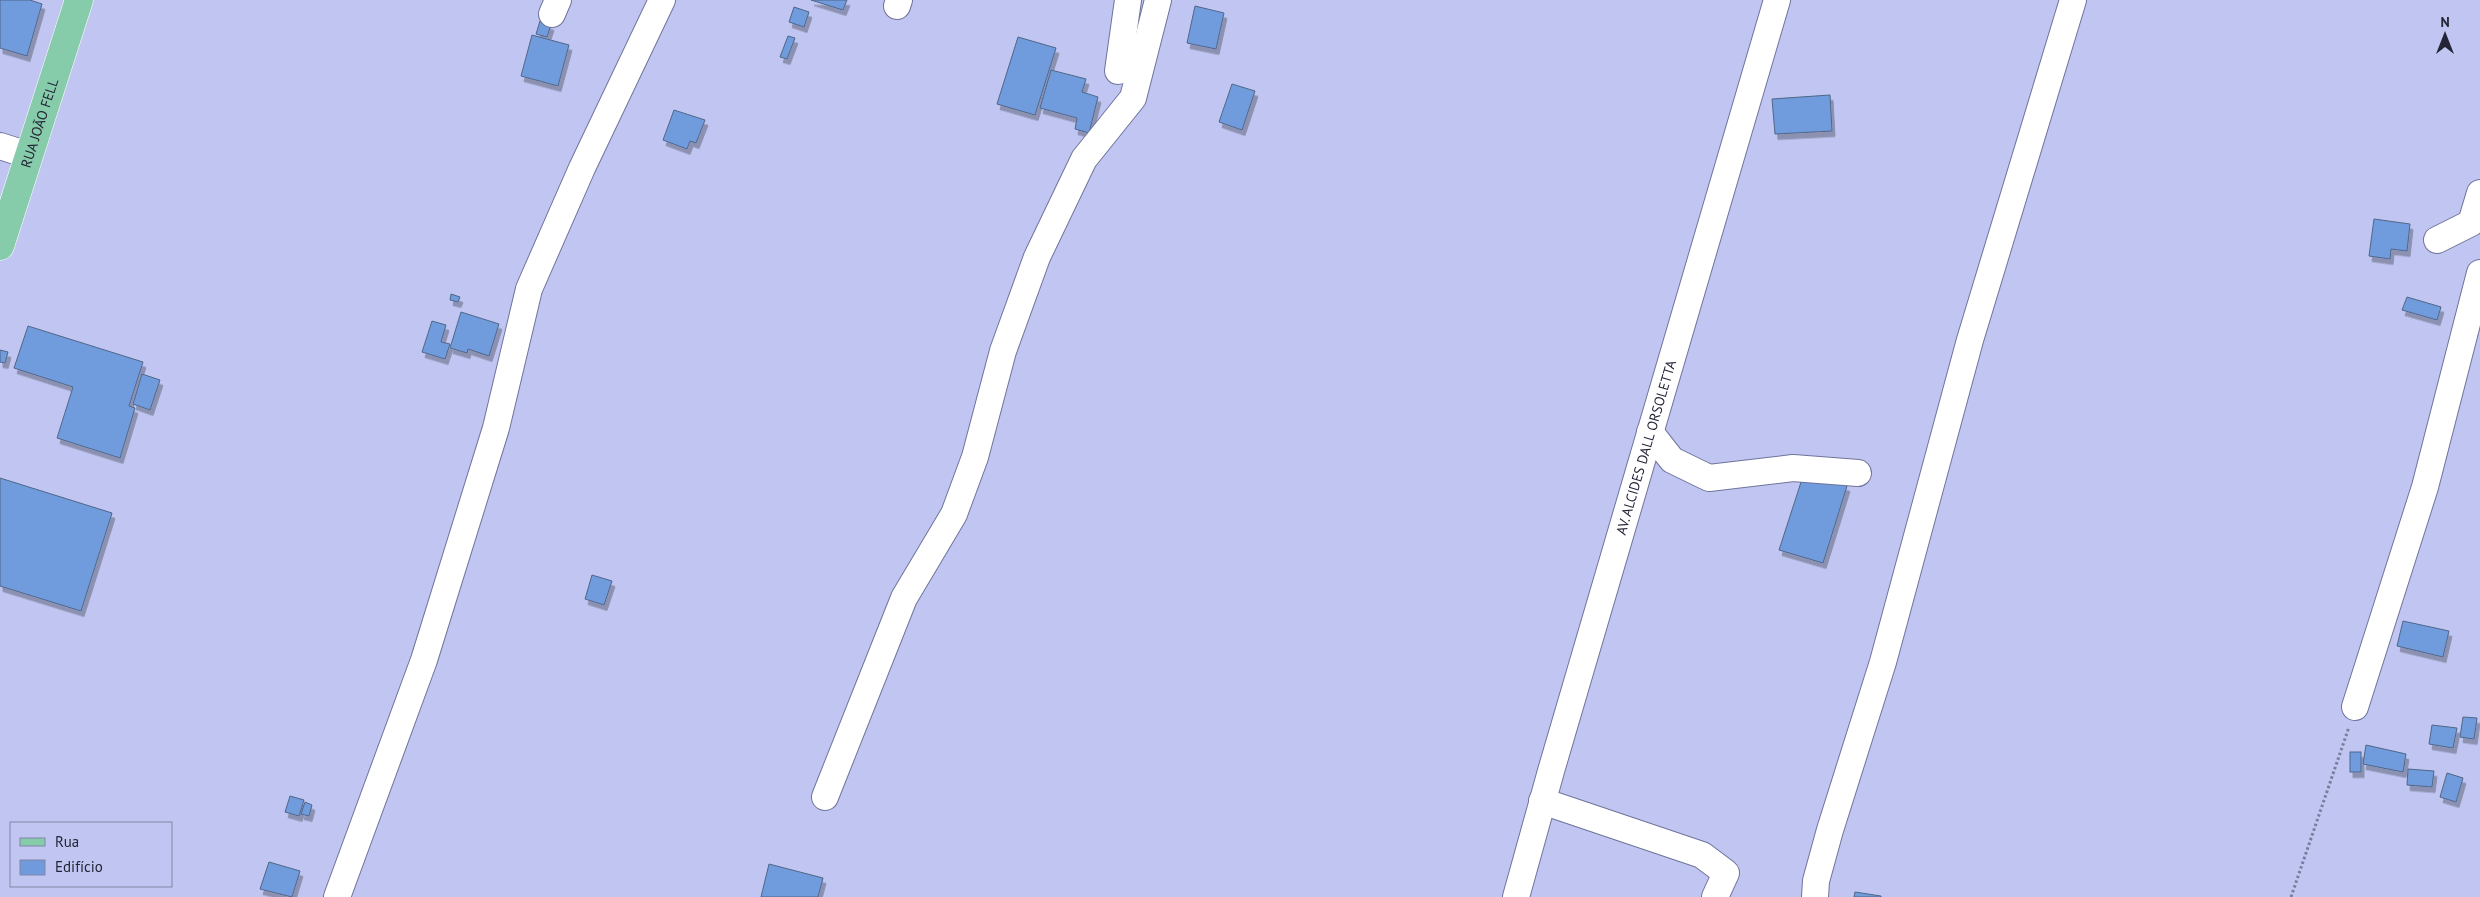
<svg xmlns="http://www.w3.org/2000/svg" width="2480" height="897" viewBox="0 0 2480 897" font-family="'PT Sans',sans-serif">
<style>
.building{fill:#6f9bdd;stroke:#506688;filter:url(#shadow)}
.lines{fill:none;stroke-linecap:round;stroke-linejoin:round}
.minor-casing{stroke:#6f749b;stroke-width:28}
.major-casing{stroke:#fff;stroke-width:29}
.path{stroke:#797d9c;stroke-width:3;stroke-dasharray:2.5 2.5;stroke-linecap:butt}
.minor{stroke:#fff;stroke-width:26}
.major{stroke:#86cbaa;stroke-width:28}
.labels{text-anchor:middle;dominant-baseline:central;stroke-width:4;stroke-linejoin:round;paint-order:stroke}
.street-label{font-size:14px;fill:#232536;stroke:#c0c6f1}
</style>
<defs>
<filter id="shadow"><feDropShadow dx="3" dy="5.5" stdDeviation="0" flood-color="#0004"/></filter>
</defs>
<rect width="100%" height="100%" fill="#c0c6f1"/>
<g class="building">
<path d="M 0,0 L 30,0 L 42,4 L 27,56 L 0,48 Z"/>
<path d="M 811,0 L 847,0 L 843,10 Z"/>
<path d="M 1195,6 L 1224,13 L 1216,49 L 1187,43 Z"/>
<path d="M 794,7 L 809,12 L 804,27 L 789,22 Z"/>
<path d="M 540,21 L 551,25 L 547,37 L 536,34 Z"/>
<path d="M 532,35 L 569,45 L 558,86 L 521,76 Z"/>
<path d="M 788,36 L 795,38 L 787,59 L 780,57 Z"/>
<path d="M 1018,37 L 1056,48 L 1035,115 L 997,104 Z"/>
<path d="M 1051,70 L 1086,79 L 1082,92 L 1098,97 L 1089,133 L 1075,129 L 1077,118 L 1040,108 Z"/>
<path d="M 1232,84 L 1255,91 L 1242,130 L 1219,122 Z"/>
<path d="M 1830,95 L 1832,131 L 1775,134 L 1772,99 Z"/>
<path d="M 674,110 L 705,120 L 696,143 L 690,141 L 687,149 L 663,140 Z"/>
<path d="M 2374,219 L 2410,224 L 2407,251 L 2391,249 L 2390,259 L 2369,256 Z"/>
<path d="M 451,294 L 460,297 L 458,302 L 450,300 Z"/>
<path d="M 2407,297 L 2441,307 L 2437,320 L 2402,310 Z"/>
<path d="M 461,312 L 499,324 L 489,356 L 468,349 L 467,353 L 450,348 Z"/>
<path d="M 432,321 L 446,325 L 441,342 L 450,344 L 445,359 L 422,352 Z"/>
<path d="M 28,326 L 143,362 L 129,406 L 135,408 L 120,458 L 57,438 L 73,387 L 14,368 Z"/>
<path d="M 0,350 L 8,352 L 5,363 L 0,362 Z"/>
<path d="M 142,374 L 160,380 L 150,410 L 133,404 Z"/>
<path d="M 1804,473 L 1847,486 L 1823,563 L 1779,550 Z"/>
<path d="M 0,478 L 112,513 L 81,611 L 0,586 Z"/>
<path d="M 592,575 L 612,581 L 604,605 L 585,599 Z"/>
<path d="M 2403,621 L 2449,631 L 2443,657 L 2397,646 Z"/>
<path d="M 2463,717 L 2477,718 L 2474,739 L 2460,737 Z"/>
<path d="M 2432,725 L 2457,728 L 2453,748 L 2429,744 Z"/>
<path d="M 2366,745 L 2406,754 L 2403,772 L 2363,764 Z"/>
<rect x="2350" y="752" width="11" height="20"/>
<path d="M 2408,769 L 2434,771 L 2432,787 L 2407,785 Z"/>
<path d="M 2447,773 L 2463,778 L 2456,802 L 2440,797 Z"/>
<path d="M 290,796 L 304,800 L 299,816 L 285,812 Z"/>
<path d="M 305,802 L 312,805 L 309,816 L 301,814 Z"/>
<path d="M 269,862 L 300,871 L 292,897 L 260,889 Z"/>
<path d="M 769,864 L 823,878 L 818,897 L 761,897 Z"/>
<path d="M 1855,892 L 1881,896 L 1881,897 L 1854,897 Z"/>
</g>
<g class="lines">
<g class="minor-casing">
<g id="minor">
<path d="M 897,6 L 899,0"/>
<path d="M 552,14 L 558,0"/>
<path d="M 1118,71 L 1128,0"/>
<path d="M 0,146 L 28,155"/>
<path d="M 2437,240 L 2471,223 L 2480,193"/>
<path d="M 1650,432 L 1672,460 L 1709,478 L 1793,468 L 1858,473"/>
<path d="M 2355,707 L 2425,487 L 2480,273"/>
<path d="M 825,797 L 904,598 L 954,514 L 975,457 L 1003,351 L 1037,257 L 1084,159 L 1133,98 L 1158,0"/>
<path d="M 1542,801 L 1702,855 L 1726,873 L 1715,897"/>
<path d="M 337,897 L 424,660 L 496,428 L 529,289 L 582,168 L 662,0"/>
<path id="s1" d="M 1516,897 L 1551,771 L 1777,0"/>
<path d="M 1815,897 L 1816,881 L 1830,830 L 1883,662 L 1970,340 L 2073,0"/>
</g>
</g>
<g class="major-casing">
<g id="major">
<path id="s2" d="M 0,246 L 79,0"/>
</g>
</g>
<path class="path" d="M 2291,897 L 2349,727"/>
<use href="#minor" class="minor"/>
<use href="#major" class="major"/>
</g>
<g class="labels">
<g class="street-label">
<text stroke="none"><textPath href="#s2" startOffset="129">RUA JOÃO FELL</textPath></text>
<text stroke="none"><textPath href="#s1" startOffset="468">AV. ALCIDES DALL ORSOLETTA</textPath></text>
</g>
</g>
<rect x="10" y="822" width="162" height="65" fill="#c0c6f1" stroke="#8186a6"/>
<rect x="20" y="838" width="25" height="8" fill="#86cbaa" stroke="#8186a6"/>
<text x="55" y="847" font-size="15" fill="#232536">Rua</text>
<rect x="20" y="860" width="25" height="15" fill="#6f9bdd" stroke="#8186a6"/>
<text x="55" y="872" font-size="15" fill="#232536">Edifício</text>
<g transform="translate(2445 35)" stroke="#c0c6f1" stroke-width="4" paint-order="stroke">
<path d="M0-4L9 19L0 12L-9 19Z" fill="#232536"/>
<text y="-8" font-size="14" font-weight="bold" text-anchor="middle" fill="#232536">N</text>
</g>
</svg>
